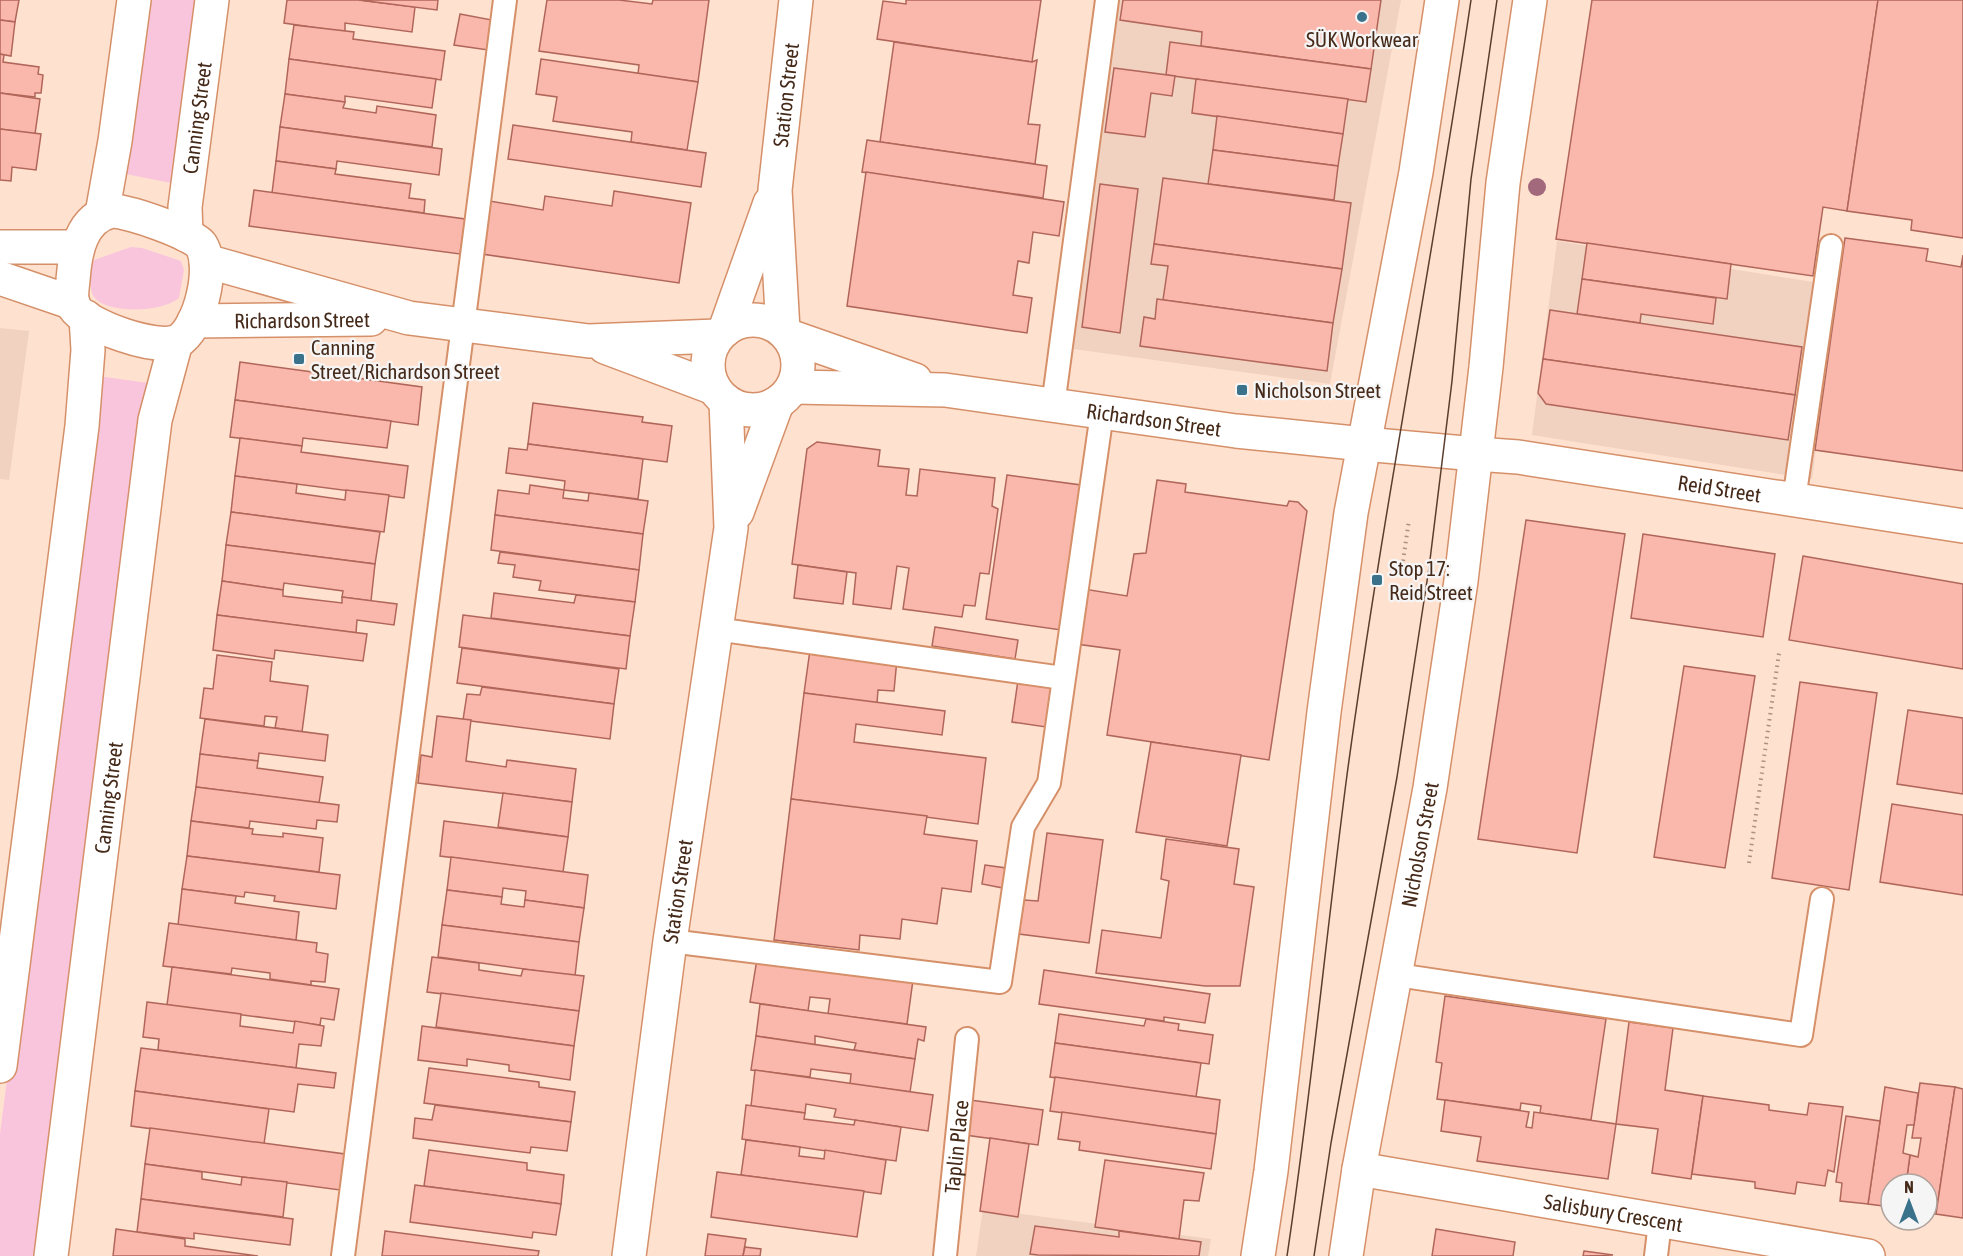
<svg xmlns="http://www.w3.org/2000/svg" width="1963" height="1256" viewBox="0 0 1963 1256" font-family="'Asap Condensed',sans-serif">
<style>
.built{fill:#f1d1c0}
.green{fill:#f9c5dc}
.building{fill:#fab7ab;stroke:#b1665a;stroke-width:1.5}
.lines{fill:none;stroke-linecap:round;stroke-linejoin:round}
.lane-casing{stroke:#d59069;stroke-width:26}
.street-casing{stroke:#d59069;stroke-width:36}
.secondary-casing{stroke:#d59069;stroke-width:36}
.primary-casing{stroke:#d59069;stroke-width:36}
.path{stroke:#ae9181;stroke-width:4;stroke-dasharray:1.5 4.5;stroke-linecap:butt}
.lane{stroke:#fff;stroke-width:22}
.street{stroke:#fff;stroke-width:33}
.secondary{stroke:#fff;stroke-width:33}
.primary{stroke:#fff;stroke-width:33}
.tram{stroke:#5a3e2e;stroke-width:1.5}
.tree{fill:#a1697b}
.poi-dot{fill:#3a728c;stroke:#f5f5f5;stroke-width:2}
.labels{text-anchor:middle;dominant-baseline:central;stroke-width:4.5;stroke-linejoin:round;paint-order:stroke}
.poi-label{font-size:21px;fill:#452919;stroke:#f5f5f5;text-anchor:start}
.street-label{font-size:21px;fill:#452919;stroke:#f5f5f5}
</style>
<rect width="100%" height="100%" fill="#ffe1d0"/>
<g class="built">
<path d="M 1099,0 L 1401,0 L 1330,384 L 1051,346 Z"/>
<path d="M 1557,241 L 1838,286 L 1812,479 L 1532,435 Z"/>
<path d="M 0,328 L 29,331 L 9,480 L 0,479 Z"/>
<path d="M 983,1209 L 1204,1238 L 1211,1239 L 1208,1256 L 976,1256 Z"/>
</g>
<g class="green">
<path d="M 149,0 L 200,0 L 176,184 L 126,174 Z"/>
<path d="M 131,247 L 142,248 L 181,261 L 184,270 L 179,298 C 163,312 108,315 94,297 C 88,288 91,269 94,260 Z"/>
<path d="M 98,376 L 148,383 L 35,1256 L 0,1256 L 0,1134 Z"/>
</g>
<g class="building">
<path d="M 0,0 L 19,0 L 15,22 L 0,20 Z"/>
<path d="M 287,0 L 359,0 L 415,7 L 412,32 L 345,23 L 345,32 L 284,23 Z"/>
<path d="M 359,0 L 438,0 L 437,10 Z"/>
<path d="M 547,0 L 619,0 L 652,4 L 653,0 L 709,0 L 698,82 L 638,74 L 639,65 L 539,51 Z"/>
<path d="M 906,0 L 1041,0 L 1032,62 L 877,39 L 883,1 L 906,4 Z"/>
<path d="M 1123,0 L 1381,0 L 1371,69 L 1201,46 L 1202,32 L 1120,20 Z"/>
<path d="M 1592,0 L 1878,0 L 1847,211 L 1823,207 L 1813,276 L 1556,239 Z"/>
<path d="M 1878,0 L 1963,0 L 1963,238 L 1911,230 L 1912,220 L 1847,211 Z"/>
<path d="M 460,14 L 492,20 L 488,50 L 454,45 Z"/>
<path d="M 0,20 L 15,22 L 11,56 L 0,54 Z"/>
<path d="M 294,25 L 354,32 L 353,39 L 445,51 L 441,80 L 289,59 Z"/>
<path d="M 894,42 L 1032,62 L 1037,60 L 1028,124 L 1040,125 L 1035,164 L 880,142 Z"/>
<path d="M 1170,42 L 1371,69 L 1366,102 L 1166,75 Z"/>
<path d="M 0,54 L 4,55 L 3,62 L 39,67 L 38,74 L 43,75 L 41,93 L 35,93 L 35,97 L 0,93 Z"/>
<path d="M 289,59 L 436,79 L 432,108 L 345,96 L 345,102 L 285,94 Z"/>
<path d="M 541,59 L 698,82 L 687,150 L 631,142 L 632,132 L 553,121 L 557,97 L 536,94 Z"/>
<path d="M 1114,68 L 1175,76 L 1172,96 L 1151,93 L 1145,137 L 1105,132 Z"/>
<path d="M 1196,79 L 1348,99 L 1343,134 L 1192,113 Z"/>
<path d="M 0,93 L 40,99 L 35,134 L 0,129 Z"/>
<path d="M 285,94 L 345,102 L 343,108 L 376,113 L 377,106 L 436,115 L 432,147 L 280,127 Z"/>
<path d="M 1217,116 L 1343,134 L 1338,166 L 1213,150 Z"/>
<path d="M 513,125 L 706,153 L 701,187 L 508,159 Z"/>
<path d="M 280,127 L 442,149 L 439,175 L 337,161 L 336,169 L 276,161 Z"/>
<path d="M 0,129 L 41,134 L 36,170 L 12,167 L 11,181 L 0,180 Z"/>
<path d="M 867,140 L 1047,166 L 1043,198 L 862,172 Z"/>
<path d="M 1213,150 L 1338,166 L 1334,200 L 1208,184 Z"/>
<path d="M 276,161 L 336,169 L 335,174 L 411,184 L 409,198 L 425,200 L 424,213 L 272,193 Z"/>
<path d="M 866,172 L 1064,202 L 1059,236 L 1033,232 L 1029,263 L 1018,261 L 1013,295 L 1032,298 L 1027,333 L 847,306 Z"/>
<path d="M 1163,178 L 1351,203 L 1342,269 L 1154,244 Z"/>
<path d="M 1100,184 L 1138,189 L 1120,333 L 1082,327 Z"/>
<path d="M 254,190 L 465,219 L 460,254 L 249,226 Z"/>
<path d="M 614,191 L 691,203 L 679,283 L 482,254 L 490,201 L 543,210 L 545,196 L 612,206 Z"/>
<path d="M 1845,238 L 1928,249 L 1926,261 L 1961,267 L 1963,255 L 1963,471 L 1815,450 Z"/>
<path d="M 1587,243 L 1731,264 L 1727,299 L 1582,279 Z"/>
<path d="M 1154,244 L 1342,269 L 1333,323 L 1163,300 L 1168,266 L 1151,264 Z"/>
<path d="M 1582,279 L 1716,298 L 1713,324 L 1641,314 L 1640,323 L 1577,314 Z"/>
<path d="M 1157,299 L 1333,323 L 1327,371 L 1140,346 L 1144,317 L 1155,319 Z"/>
<path d="M 1550,310 L 1802,347 L 1795,395 L 1543,359 Z"/>
<path d="M 1543,359 L 1795,395 L 1788,440 L 1546,404 L 1538,393 Z"/>
<path d="M 240,362 L 422,387 L 418,425 L 235,400 Z"/>
<path d="M 235,400 L 391,421 L 387,448 L 303,438 L 302,446 L 230,437 Z"/>
<path d="M 533,403 L 643,417 L 642,422 L 672,426 L 667,462 L 528,444 Z"/>
<path d="M 240,438 L 302,446 L 301,452 L 408,466 L 404,498 L 235,476 Z"/>
<path d="M 817,442 L 880,450 L 878,466 L 909,469 L 906,495 L 917,496 L 920,469 L 995,478 L 992,506 L 998,509 L 989,574 L 980,573 L 975,606 L 964,605 L 962,617 L 903,609 L 909,568 L 897,566 L 891,609 L 853,604 L 856,573 L 792,564 L 807,449 Z"/>
<path d="M 528,444 L 643,459 L 638,499 L 564,490 L 565,481 L 506,473 L 509,448 L 527,450 Z"/>
<path d="M 1007,475 L 1081,485 L 1061,630 L 986,619 Z"/>
<path d="M 235,476 L 297,484 L 296,493 L 345,500 L 346,490 L 389,495 L 384,532 L 231,512 Z"/>
<path d="M 1157,480 L 1186,484 L 1185,492 L 1287,506 L 1289,501 L 1298,502 L 1307,511 L 1269,760 L 1107,735 L 1120,650 L 1076,644 L 1084,589 L 1127,596 L 1134,554 L 1146,553 Z"/>
<path d="M 530,485 L 564,490 L 563,498 L 588,501 L 589,493 L 648,501 L 643,534 L 495,515 L 498,490 L 529,494 Z"/>
<path d="M 231,512 L 380,532 L 375,564 L 226,545 Z"/>
<path d="M 495,515 L 643,534 L 639,570 L 491,550 Z"/>
<path d="M 1526,520 L 1625,534 L 1577,853 L 1478,839 Z"/>
<path d="M 1643,534 L 1775,554 L 1763,637 L 1631,618 Z"/>
<path d="M 226,545 L 375,564 L 371,601 L 342,597 L 343,591 L 284,583 L 283,590 L 222,581 Z"/>
<path d="M 500,552 L 639,570 L 635,602 L 539,590 L 541,581 L 513,577 L 515,565 L 498,563 Z"/>
<path d="M 1803,556 L 1963,584 L 1963,669 L 1789,640 Z"/>
<path d="M 798,565 L 847,572 L 843,604 L 794,598 Z"/>
<path d="M 222,581 L 283,590 L 283,596 L 342,603 L 342,597 L 397,604 L 394,625 L 357,620 L 356,633 L 217,615 Z"/>
<path d="M 494,593 L 574,603 L 576,595 L 635,602 L 630,636 L 491,618 Z"/>
<path d="M 217,615 L 367,634 L 363,661 L 275,650 L 274,659 L 213,650 Z"/>
<path d="M 463,615 L 630,636 L 626,669 L 459,647 Z"/>
<path d="M 935,627 L 1018,640 L 1015,659 L 932,646 Z"/>
<path d="M 462,648 L 619,669 L 614,704 L 457,683 Z"/>
<path d="M 810,650 L 897,659 L 894,691 L 878,690 L 877,703 L 804,693 Z"/>
<path d="M 217,655 L 272,662 L 270,681 L 308,686 L 302,732 L 275,728 L 277,717 L 265,716 L 264,726 L 200,718 L 204,688 L 213,689 Z"/>
<path d="M 1684,666 L 1755,676 L 1725,868 L 1654,857 Z"/>
<path d="M 1018,680 L 1052,686 L 1046,727 L 1012,722 Z"/>
<path d="M 1800,682 L 1877,693 L 1849,890 L 1772,878 Z"/>
<path d="M 482,687 L 614,704 L 610,739 L 463,720 L 467,694 L 480,695 Z"/>
<path d="M 804,693 L 945,711 L 942,735 L 856,724 L 854,742 L 986,758 L 978,824 L 791,799 Z"/>
<path d="M 1908,710 L 1963,718 L 1963,794 L 1897,784 Z"/>
<path d="M 437,716 L 471,720 L 466,761 L 506,767 L 507,760 L 576,769 L 572,802 L 418,783 L 421,755 L 432,757 Z"/>
<path d="M 205,719 L 328,735 L 325,761 L 259,753 L 258,761 L 200,754 Z"/>
<path d="M 1151,742 L 1241,755 L 1227,846 L 1136,832 Z"/>
<path d="M 200,754 L 258,761 L 257,768 L 323,777 L 319,803 L 196,787 Z"/>
<path d="M 196,787 L 339,805 L 337,822 L 317,820 L 316,829 L 250,821 L 249,828 L 191,821 Z"/>
<path d="M 503,793 L 572,802 L 568,837 L 498,827 Z"/>
<path d="M 791,799 L 927,816 L 924,834 L 977,841 L 971,892 L 942,888 L 937,924 L 902,919 L 900,939 L 860,935 L 859,950 L 774,940 Z"/>
<path d="M 1892,804 L 1963,815 L 1963,895 L 1880,882 Z"/>
<path d="M 191,821 L 253,829 L 252,834 L 283,837 L 283,833 L 323,838 L 319,872 L 187,856 Z"/>
<path d="M 444,821 L 568,837 L 563,872 L 440,856 Z"/>
<path d="M 1047,833 L 1103,840 L 1089,943 L 1019,934 L 1024,900 L 1038,901 Z"/>
<path d="M 1166,839 L 1239,849 L 1234,884 L 1254,887 L 1240,986 L 1205,986 L 1096,973 L 1102,930 L 1161,938 L 1169,881 L 1161,879 Z"/>
<path d="M 187,856 L 340,875 L 336,909 L 274,901 L 275,896 L 245,892 L 244,897 L 182,889 Z"/>
<path d="M 451,857 L 588,875 L 584,908 L 525,900 L 526,891 L 503,888 L 502,897 L 447,890 Z"/>
<path d="M 985,865 L 1006,868 L 1003,888 L 982,884 Z"/>
<path d="M 182,889 L 236,896 L 235,903 L 299,912 L 296,940 L 178,925 Z"/>
<path d="M 447,890 L 502,897 L 501,904 L 524,907 L 525,900 L 584,908 L 579,942 L 442,925 Z"/>
<path d="M 169,923 L 317,943 L 316,952 L 328,954 L 325,982 L 311,981 L 311,985 L 270,979 L 270,973 L 232,968 L 231,974 L 163,966 Z"/>
<path d="M 442,925 L 579,942 L 575,976 L 438,957 Z"/>
<path d="M 432,957 L 479,963 L 479,970 L 521,976 L 523,969 L 584,976 L 579,1011 L 427,992 Z"/>
<path d="M 757,959 L 913,980 L 907,1024 L 828,1014 L 830,999 L 810,997 L 808,1011 L 750,1002 Z"/>
<path d="M 172,967 L 339,989 L 334,1020 L 321,1018 L 320,1025 L 167,1005 Z"/>
<path d="M 1044,970 L 1210,994 L 1205,1023 L 1164,1017 L 1164,1021 L 1039,1004 Z"/>
<path d="M 441,993 L 579,1011 L 574,1046 L 436,1027 Z"/>
<path d="M 1445,996 L 1606,1019 L 1591,1120 L 1540,1113 L 1541,1106 L 1521,1103 L 1520,1110 L 1437,1099 L 1442,1063 L 1436,1062 Z"/>
<path d="M 147,1002 L 241,1014 L 240,1026 L 293,1033 L 295,1021 L 324,1026 L 321,1046 L 299,1044 L 296,1068 L 158,1050 L 159,1039 L 143,1037 Z"/>
<path d="M 760,1004 L 926,1027 L 924,1041 L 918,1039 L 915,1059 L 854,1050 L 856,1043 L 815,1036 L 815,1045 L 756,1036 Z"/>
<path d="M 1059,1014 L 1144,1026 L 1146,1019 L 1179,1024 L 1178,1030 L 1213,1035 L 1209,1064 L 1055,1043 Z"/>
<path d="M 1629,1022 L 1673,1028 L 1665,1090 L 1703,1096 L 1691,1179 L 1652,1173 L 1658,1129 L 1616,1124 Z"/>
<path d="M 422,1026 L 574,1046 L 570,1080 L 509,1071 L 509,1065 L 467,1059 L 467,1066 L 418,1060 Z"/>
<path d="M 756,1036 L 915,1059 L 910,1092 L 850,1084 L 851,1074 L 811,1069 L 810,1077 L 751,1070 Z"/>
<path d="M 1055,1043 L 1201,1063 L 1196,1097 L 1050,1077 Z"/>
<path d="M 141,1048 L 336,1073 L 334,1088 L 298,1084 L 294,1112 L 135,1091 Z"/>
<path d="M 429,1068 L 539,1082 L 539,1087 L 575,1092 L 571,1122 L 424,1103 Z"/>
<path d="M 755,1070 L 933,1095 L 928,1131 L 834,1117 L 836,1109 L 806,1104 L 805,1113 L 751,1106 Z"/>
<path d="M 1055,1077 L 1220,1100 L 1216,1134 L 1050,1111 Z"/>
<path d="M 1920,1083 L 1955,1087 L 1936,1214 L 1927,1213 L 1927,1184 L 1906,1184 L 1910,1155 L 1918,1157 L 1921,1138 L 1912,1138 Z"/>
<path d="M 1885,1087 L 1918,1093 L 1914,1125 L 1907,1125 L 1903,1153 L 1910,1155 L 1906,1184 L 1891,1184 L 1891,1207 L 1868,1204 Z"/>
<path d="M 1955,1087 L 1963,1089 L 1963,1218 L 1936,1214 Z"/>
<path d="M 135,1091 L 269,1109 L 264,1144 L 131,1126 Z"/>
<path d="M 1703,1096 L 1769,1105 L 1769,1110 L 1807,1115 L 1809,1103 L 1843,1107 L 1834,1172 L 1828,1170 L 1825,1186 L 1797,1182 L 1795,1194 L 1755,1188 L 1755,1182 L 1692,1174 Z"/>
<path d="M 970,1100 L 1043,1110 L 1038,1145 L 965,1135 Z"/>
<path d="M 1445,1100 L 1529,1112 L 1526,1127 L 1532,1128 L 1534,1112 L 1616,1124 L 1608,1179 L 1477,1161 L 1481,1137 L 1441,1131 Z"/>
<path d="M 435,1105 L 571,1122 L 567,1151 L 531,1147 L 530,1153 L 413,1138 L 415,1118 L 432,1120 Z"/>
<path d="M 746,1105 L 805,1113 L 804,1119 L 854,1125 L 855,1120 L 901,1127 L 896,1161 L 742,1139 Z"/>
<path d="M 1062,1112 L 1216,1134 L 1211,1169 L 1079,1150 L 1080,1142 L 1058,1139 Z"/>
<path d="M 1846,1116 L 1880,1121 L 1868,1204 L 1840,1201 L 1842,1183 L 1836,1182 Z"/>
<path d="M 150,1128 L 345,1154 L 340,1190 L 145,1164 Z"/>
<path d="M 990,1138 L 1029,1144 L 1018,1217 L 980,1211 Z"/>
<path d="M 746,1140 L 800,1147 L 799,1156 L 824,1159 L 825,1150 L 886,1160 L 881,1194 L 741,1175 Z"/>
<path d="M 429,1150 L 527,1163 L 527,1170 L 564,1175 L 561,1204 L 424,1186 Z"/>
<path d="M 1105,1160 L 1204,1173 L 1199,1201 L 1184,1200 L 1179,1239 L 1095,1227 Z"/>
<path d="M 145,1164 L 202,1172 L 202,1179 L 241,1185 L 242,1177 L 287,1182 L 283,1217 L 141,1199 Z"/>
<path d="M 717,1172 L 864,1191 L 857,1237 L 711,1217 Z"/>
<path d="M 415,1185 L 561,1204 L 556,1235 L 533,1232 L 532,1238 L 410,1222 Z"/>
<path d="M 141,1199 L 293,1219 L 290,1245 L 194,1233 L 194,1239 L 137,1232 Z"/>
<path d="M 1035,1226 L 1119,1237 L 1119,1231 L 1201,1242 L 1199,1256 L 1038,1255 L 1030,1254 Z"/>
<path d="M 116,1229 L 185,1239 L 185,1246 L 258,1256 L 113,1256 Z"/>
<path d="M 1436,1229 L 1515,1242 L 1513,1256 L 1432,1256 Z"/>
<path d="M 385,1231 L 539,1251 L 538,1256 L 382,1256 Z"/>
<path d="M 708,1234 L 746,1239 L 743,1256 L 705,1256 Z"/>
<path d="M 745,1247 L 761,1249 L 760,1256 L 743,1256 Z"/>
<path d="M 1584,1251 L 1613,1255 L 1583,1256 Z"/>
</g>
<g class="lines">
<g class="lane-casing">
<g id="lane">
<path d="M 1053,406 L 1107,0"/>
<path d="M 1794,500 L 1831,246"/>
<path d="M 716,629 L 1063,678"/>
<path d="M 670,941 L 1000,982 L 1023,827 L 1049,783 L 1102,413"/>
<path d="M 1397,975 L 1801,1035 L 1822,899"/>
<path d="M 343,1256 L 505,0"/>
<path id="s1" d="M 945,1256 L 967,1039"/>
<path d="M 1656,1256 L 1660,1222"/>
</g>
</g>
<g class="street-casing">
<g id="street">
<path d="M 112,211 C 128,211 192,233 201,245 C 215,266 200,329 178,341 C 157,351 86,326 74,307 C 70,299 72,289 73,280 C 75,252 81,218 112,211 Z"/>
<path d="M 102,214 L 115,141 L 134,0"/>
<path id="s2" d="M 186,235 L 185,207 L 212,0"/>
<path d="M 0,247 L 77,247"/>
<path d="M 206,261 L 409,318 L 589,341 L 717,336"/>
<path d="M 0,278 L 73,303"/>
<circle cx="753" cy="365" r="45"/>
<path id="s3" d="M 194,321 L 371,319"/>
<path d="M 725,330 L 770,203"/>
<path id="s4" d="M 783,330 L 775,190 L 796,0"/>
<path d="M 789,336 L 915,380"/>
<path d="M 605,347 L 714,388"/>
<path id="s5" d="M 793,387 L 945,390 L 1236,431 L 1364,444"/>
<path d="M 737,512 L 777,403"/>
<path d="M 0,1066 L 82,426 L 88,350 L 86,317"/>
<path id="s6" d="M 1359,1169 L 1868,1256"/>
<path id="s7" d="M 51,1256 L 155,420 L 176,342"/>
<path id="s8" d="M 629,1256 L 670,941 L 731,528 L 726,401"/>
</g>
</g>
<g class="secondary-casing">
<g id="secondary">
<path id="s9" d="M 1476,454 L 1518,457 L 1963,526"/>
</g>
</g>
<g class="primary-casing">
<g id="primary">
<path d="M 1364,444 L 1476,454"/>
<path d="M 1258,1256 L 1271,1171 L 1324,712 L 1351,513 L 1416,172 L 1442,0"/>
<path id="s10" d="M 1346,1256 L 1359,1169 L 1430,788 L 1461,581 L 1486,367 L 1503,183 L 1530,0"/>
</g>
</g>
<g class="path">
<path d="M 1403,561 L 1409,520"/>
<path d="M 1749,863 L 1779,653"/>
</g>
<use href="#lane" class="lane"/>
<use href="#street" class="street"/>
<use href="#secondary" class="secondary"/>
<use href="#primary" class="primary"/>
<g class="tram">
<path d="M 1287,1256 C 1311,1096 1326,935 1347,775 C 1382,515 1433,259 1471,0"/>
<path d="M 1314,1256 L 1331,1143 L 1397,777 L 1429,568 L 1452,381 L 1471,179 L 1497,0"/>
</g>
</g>
<circle class="tree" cx="1537" cy="187" r="9"/>
<g class="poi-dot">
<circle cx="1362" cy="17" r="6"/>
<rect x="293" y="353" width="12" height="12" rx="3"/>
<rect x="1236" y="384" width="12" height="12" rx="3"/>
<rect x="1371" y="574" width="12" height="12" rx="3"/>
</g>
<g class="labels">
<g class="poi-label">
<text x="1362" y="39" text-anchor="middle">SÜK Workwear</text>
<text x="311" y="347">Canning<tspan x="311" dy="24">Street/Richardson Street</tspan></text>
<text x="1254" y="390">Nicholson Street</text>
<text x="1389" y="568">Stop 17:<tspan x="1389" dy="24">Reid Street</tspan></text>
</g>
<g class="street-label">
<text stroke="none"><textPath href="#s4" startOffset="236">Station Street</textPath></text>
<text stroke="none"><textPath href="#s2" startOffset="118">Canning Street</textPath></text>
<text stroke="none"><textPath href="#s3" startOffset="108">Richardson Street</textPath></text>
<text stroke="none"><textPath href="#s5" startOffset="363">Richardson Street</textPath></text>
<text stroke="none"><textPath href="#s9" startOffset="246">Reid Street</textPath></text>
<text stroke="none"><textPath href="#s7" startOffset="462">Canning Street</textPath></text>
<text stroke="none"><textPath href="#s10" startOffset="418">Nicholson Street</textPath></text>
<text stroke="none"><textPath href="#s8" startOffset="368">Station Street</textPath></text>
<text stroke="none"><textPath href="#s1" startOffset="110">Taplin Place</textPath></text>
<text stroke="none"><textPath href="#s6" startOffset="258">Salisbury Crescent</textPath></text>
</g>
</g>
<g transform="translate(1909 1202)"><circle r="28" fill="#f5f5f5" stroke="#afa39d" stroke-width="1.5"/>
<path d="M0-4.5L10 22L0 15L-10 22Z" fill="#3a728c"/>
<text y="-9" font-size="16" font-weight="bold" text-anchor="middle" fill="#452919">N</text>
</g>
</svg>
